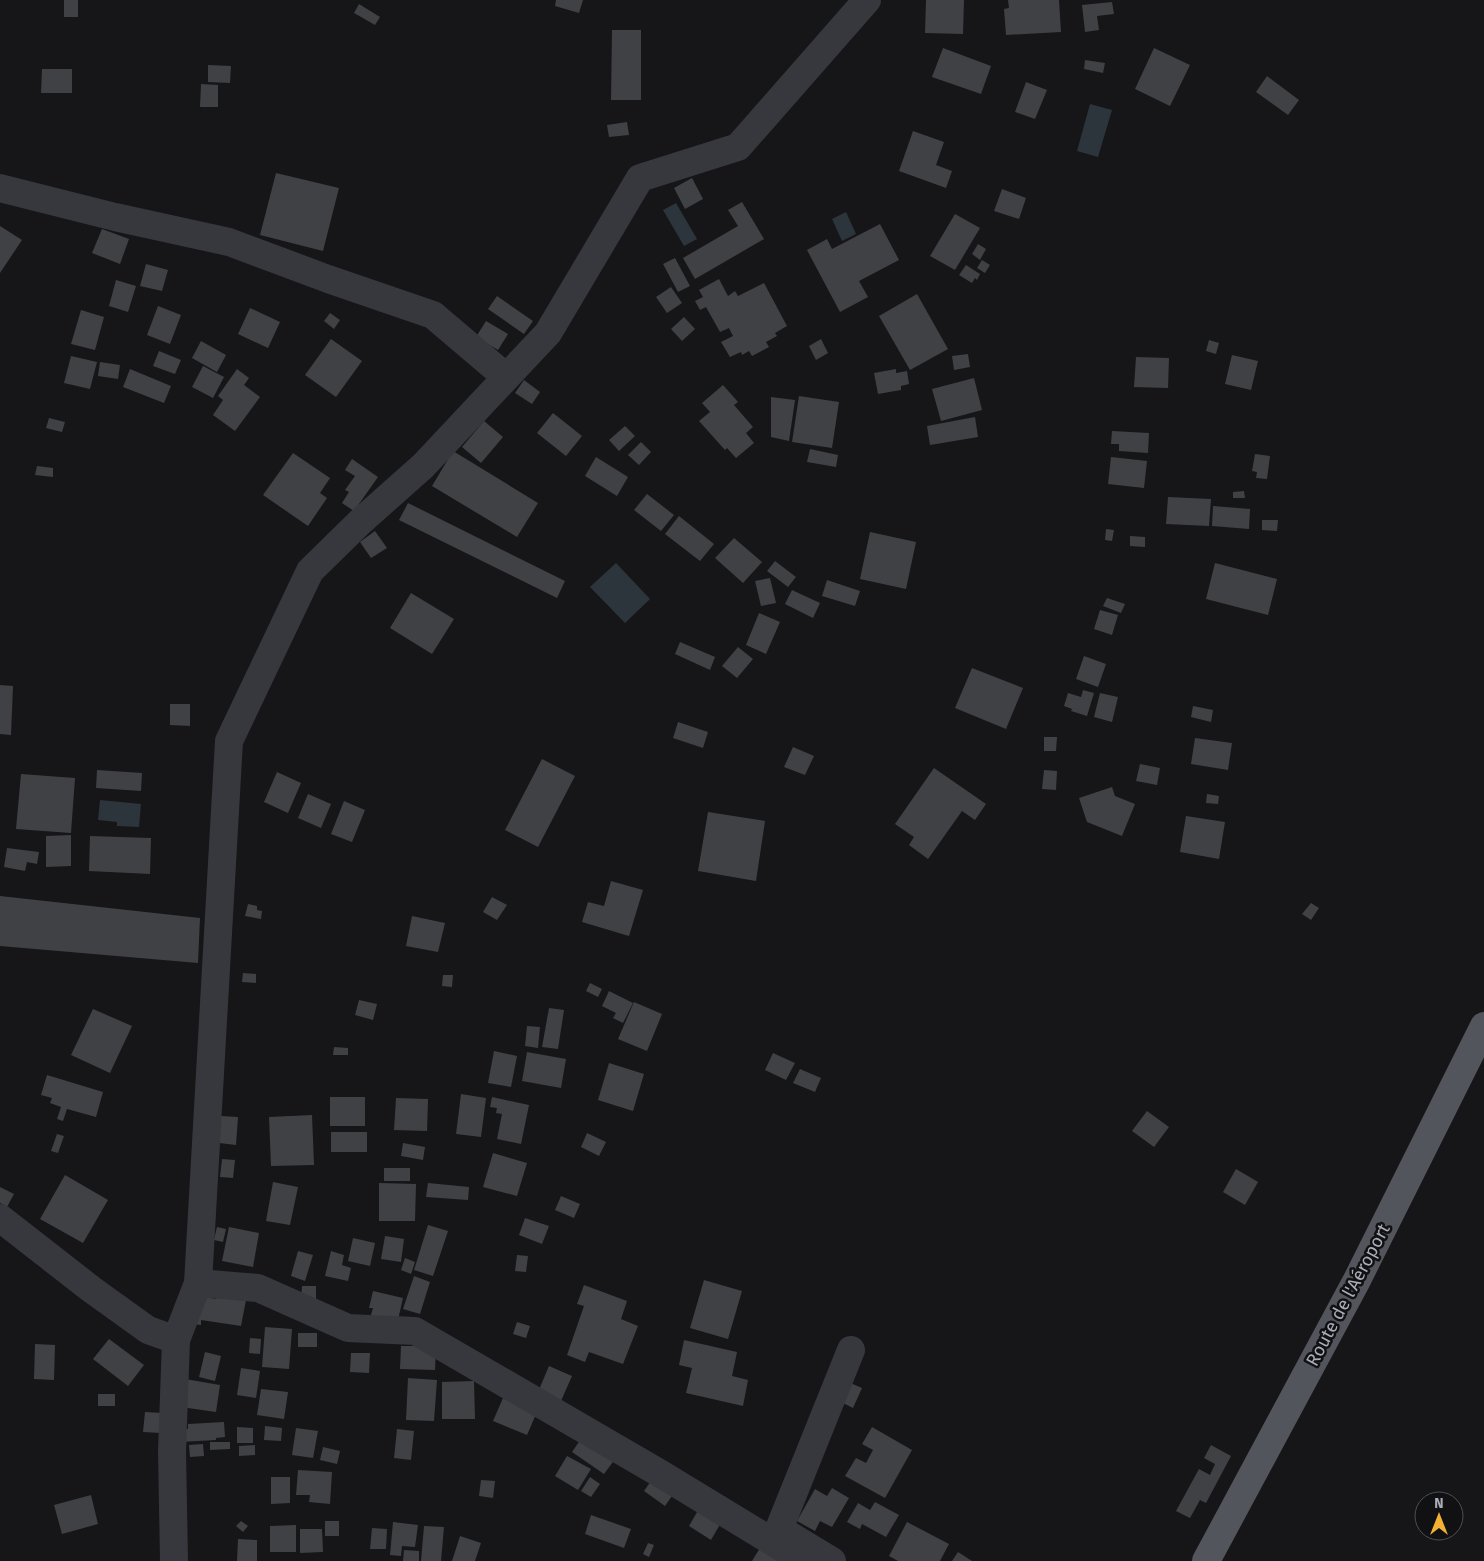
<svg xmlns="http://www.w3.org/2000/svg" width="1484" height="1561" viewBox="0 0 1484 1561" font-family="'Fira Sans',sans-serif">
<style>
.water{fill:#2c353c}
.building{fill:#404145}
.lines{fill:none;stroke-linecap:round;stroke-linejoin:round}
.minor{stroke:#37383d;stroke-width:28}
.major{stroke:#53555c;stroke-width:28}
.labels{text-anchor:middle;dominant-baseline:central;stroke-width:5;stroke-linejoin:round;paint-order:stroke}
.street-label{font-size:18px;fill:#a8adb8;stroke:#111113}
</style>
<rect width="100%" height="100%" fill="#161618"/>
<g class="water">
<path d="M 1090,104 L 1112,110 L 1098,157 L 1077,151 Z"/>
<path d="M 676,203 L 697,239 L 684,246 L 663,210 Z"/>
<path d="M 846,212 L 856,234 L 842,241 L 832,219 Z"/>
<path d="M 616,563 L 650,599 L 625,623 L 590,587 Z"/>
<path d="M 100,800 L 141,804 L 139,827 L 117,826 L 117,822 L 98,820 Z"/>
</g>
<g class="building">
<rect x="64" y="0" width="14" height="17"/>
<path d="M 556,0 L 583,0 L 579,13 L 555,6 Z"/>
<path d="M 926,0 L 964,0 L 963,34 L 925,33 Z"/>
<path d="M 1008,0 L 1059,0 L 1061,32 L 1006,35 L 1004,9 L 1009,8 Z"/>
<path d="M 1112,2 L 1114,14 L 1097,16 L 1099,30 L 1085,32 L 1082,5 Z"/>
<path d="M 359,4 L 380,17 L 375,25 L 354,13 Z"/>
<path d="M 612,30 L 641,30 L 641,100 L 611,100 Z"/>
<path d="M 943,48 L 991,66 L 981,94 L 932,77 Z"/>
<path d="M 1154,48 L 1190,65 L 1170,106 L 1135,89 Z"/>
<path d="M 1085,60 L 1105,63 L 1103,73 L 1084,69 Z"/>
<path d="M 208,65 L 231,66 L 230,83 L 208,82 Z"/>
<path d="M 42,69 L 72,69 L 72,93 L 41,93 Z"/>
<path d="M 1267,76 L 1299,100 L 1288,115 L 1256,92 Z"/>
<path d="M 1026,82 L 1047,90 L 1035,119 L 1015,112 Z"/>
<path d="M 201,84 L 218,85 L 218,107 L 200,107 Z"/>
<path d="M 627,122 L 629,135 L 609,137 L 607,125 Z"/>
<path d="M 913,131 L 944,142 L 936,165 L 952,171 L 946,188 L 899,171 Z"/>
<path d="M 276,173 L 339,188 L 323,251 L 260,235 Z"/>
<path d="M 692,178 L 703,199 L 685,209 L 674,188 Z"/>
<path d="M 1002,189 L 1026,198 L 1019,219 L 994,211 Z"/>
<path d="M 742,202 L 764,239 L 695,279 L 683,258 L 738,226 L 728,210 Z"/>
<path d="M 955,214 L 980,228 L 955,270 L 930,256 Z"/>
<path d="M 880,224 L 899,260 L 859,281 L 868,297 L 840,312 L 807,250 L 827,239 L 832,249 Z"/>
<path d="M 0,226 L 22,240 L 0,273 Z"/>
<path d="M 102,229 L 129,239 L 120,264 L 92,253 Z"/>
<path d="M 978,244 L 986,249 L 980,260 L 972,254 Z"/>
<path d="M 675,258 L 690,286 L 678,292 L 663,264 Z"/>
<path d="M 982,260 L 990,265 L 985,273 L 977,268 Z"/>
<path d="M 146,264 L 168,270 L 162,291 L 140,286 Z"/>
<path d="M 966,265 L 980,274 L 977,280 L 975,278 L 972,283 L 959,275 Z"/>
<path d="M 719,279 L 728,296 L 735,291 L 738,296 L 764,283 L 787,326 L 775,333 L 777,336 L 766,342 L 769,347 L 752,356 L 749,351 L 742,355 L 741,352 L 730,357 L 721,342 L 733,336 L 729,328 L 720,332 L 706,307 L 700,310 L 695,301 L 703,297 L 699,290 Z"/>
<path d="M 116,280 L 136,286 L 128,312 L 109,306 Z"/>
<path d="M 671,287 L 682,303 L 667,313 L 656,297 Z"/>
<path d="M 917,294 L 948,349 L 910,370 L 879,316 Z"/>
<path d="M 497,296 L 533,321 L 524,334 L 488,309 Z"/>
<path d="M 158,306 L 181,315 L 170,344 L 147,335 Z"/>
<path d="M 250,308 L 280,322 L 268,348 L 238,334 Z"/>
<path d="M 81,310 L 104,317 L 95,350 L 71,344 Z"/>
<path d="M 330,313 L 340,320 L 334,329 L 324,321 Z"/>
<path d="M 684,317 L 695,329 L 682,341 L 671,329 Z"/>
<path d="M 486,321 L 508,334 L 498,350 L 476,337 Z"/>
<path d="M 331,339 L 362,361 L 336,397 L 305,375 Z"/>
<path d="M 821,339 L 828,353 L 816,360 L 809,346 Z"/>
<path d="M 1209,340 L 1219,343 L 1216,354 L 1206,351 Z"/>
<path d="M 201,341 L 226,355 L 217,372 L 192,358 Z"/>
<path d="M 159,351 L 181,360 L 175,374 L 153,366 Z"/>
<path d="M 968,354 L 970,367 L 954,370 L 952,356 Z"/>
<path d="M 1232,355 L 1258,361 L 1251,390 L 1225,384 Z"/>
<path d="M 71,356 L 97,362 L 90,389 L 64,383 Z"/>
<path d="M 1136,357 L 1169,358 L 1168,388 L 1134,387 Z"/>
<path d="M 100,362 L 120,365 L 118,379 L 98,376 Z"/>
<path d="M 203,366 L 224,377 L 213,398 L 192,387 Z"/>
<path d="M 130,369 L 171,386 L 164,403 L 123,387 Z"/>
<path d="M 237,369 L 249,378 L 244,385 L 260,397 L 235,431 L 213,415 L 223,400 L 218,396 Z"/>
<path d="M 896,369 L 896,373 L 907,371 L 909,384 L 901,386 L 901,390 L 878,394 L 874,373 Z"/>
<path d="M 974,378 L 982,410 L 941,421 L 932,389 Z"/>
<path d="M 524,380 L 540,392 L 532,404 L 515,393 Z"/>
<path d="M 723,385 L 738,402 L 734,405 L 753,427 L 746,433 L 754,443 L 736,458 L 727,448 L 725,450 L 699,421 L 710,412 L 702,403 Z"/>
<path d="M 799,396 L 839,402 L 832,448 L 792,442 Z"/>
<path d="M 771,397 L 795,400 L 789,441 L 771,437 Z"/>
<path d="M 553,413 L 582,436 L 566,456 L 537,433 Z"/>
<path d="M 975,417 L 978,437 L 930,445 L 927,426 Z"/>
<path d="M 49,418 L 65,422 L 62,432 L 46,428 Z"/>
<path d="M 484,421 L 503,437 L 481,463 L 462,447 Z"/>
<path d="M 625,426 L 635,436 L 619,451 L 609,440 Z"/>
<path d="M 1112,431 L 1149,433 L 1148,453 L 1119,451 L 1119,444 L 1111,444 Z"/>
<path d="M 641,442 L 651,452 L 639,465 L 628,455 Z"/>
<path d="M 810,449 L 838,455 L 836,467 L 807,462 Z"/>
<path d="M 453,451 L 538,503 L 517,537 L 432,486 Z"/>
<path d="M 293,453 L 330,478 L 320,493 L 327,498 L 308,526 L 263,495 Z"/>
<path d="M 1255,454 L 1270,456 L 1267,479 L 1256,478 L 1257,472 L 1252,471 Z"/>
<path d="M 596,457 L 628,477 L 617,496 L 585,476 Z"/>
<path d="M 1111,457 L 1147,461 L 1144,488 L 1108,484 Z"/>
<path d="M 352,459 L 378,477 L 354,511 L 342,503 L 349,492 L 345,490 L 355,476 L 345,470 Z"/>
<path d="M 37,466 L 53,468 L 53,477 L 35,475 Z"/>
<path d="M 1244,491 L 1245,498 L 1233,498 L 1233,492 Z"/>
<path d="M 647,494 L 674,515 L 661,531 L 634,510 Z"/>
<path d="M 1168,497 L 1211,499 L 1209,526 L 1166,524 Z"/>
<path d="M 408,503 L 565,581 L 557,598 L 399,520 Z"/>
<path d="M 1213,506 L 1250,509 L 1249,529 L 1212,526 Z"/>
<path d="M 679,516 L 714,544 L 700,561 L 665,534 Z"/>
<path d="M 1262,520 L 1278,520 L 1277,531 L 1262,530 Z"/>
<path d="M 1106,529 L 1114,530 L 1112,541 L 1105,540 Z"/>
<path d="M 375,531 L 387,548 L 371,558 L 360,542 Z"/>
<path d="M 870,532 L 916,542 L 906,589 L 860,579 Z"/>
<path d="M 1130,536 L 1145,537 L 1145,547 L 1130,546 Z"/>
<path d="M 734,538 L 762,562 L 743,583 L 715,558 Z"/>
<path d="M 775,561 L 796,577 L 788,587 L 767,571 Z"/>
<path d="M 1215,563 L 1277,579 L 1268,615 L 1206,599 Z"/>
<path d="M 770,578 L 776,603 L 761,606 L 755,581 Z"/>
<path d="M 827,580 L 860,591 L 855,606 L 822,596 Z"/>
<path d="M 792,590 L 820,603 L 813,618 L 785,604 Z"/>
<path d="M 411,593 L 454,619 L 432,654 L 390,628 Z"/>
<path d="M 1107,598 L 1125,604 L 1121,613 L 1103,606 Z"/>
<path d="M 1100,610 L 1118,615 L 1112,635 L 1094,629 Z"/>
<path d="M 759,613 L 780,622 L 766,654 L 746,645 Z"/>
<path d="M 680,642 L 715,657 L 710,670 L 675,654 Z"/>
<path d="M 738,647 L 753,659 L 737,678 L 722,666 Z"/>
<path d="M 1084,656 L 1106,664 L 1098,687 L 1076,679 Z"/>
<path d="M 972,668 L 1023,688 L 1006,729 L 955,708 Z"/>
<path d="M 0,685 L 13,686 L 11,735 L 0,734 Z"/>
<path d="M 1083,690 L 1094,693 L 1087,716 L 1071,711 L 1072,709 L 1064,706 L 1068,693 L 1081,697 Z"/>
<path d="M 1100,693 L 1118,697 L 1112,722 L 1094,717 Z"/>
<path d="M 170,704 L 190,704 L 190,726 L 170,725 Z"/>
<path d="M 1193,706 L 1213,710 L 1211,722 L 1191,717 Z"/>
<path d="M 678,722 L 708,732 L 703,748 L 673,738 Z"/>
<path d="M 1044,737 L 1057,737 L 1056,751 L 1044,751 Z"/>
<path d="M 1195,738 L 1232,743 L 1228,770 L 1191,764 Z"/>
<path d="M 793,747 L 814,756 L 805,775 L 784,767 Z"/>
<path d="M 542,759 L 575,776 L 538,847 L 505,830 Z"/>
<path d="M 1140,764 L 1160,768 L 1157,785 L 1136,781 Z"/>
<path d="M 934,768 L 986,804 L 975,820 L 962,811 L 928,859 L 909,845 L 914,837 L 895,824 Z"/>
<path d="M 97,770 L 142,773 L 141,791 L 96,788 Z"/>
<path d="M 1044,770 L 1057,771 L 1056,790 L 1042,789 Z"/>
<path d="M 277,772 L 301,783 L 288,813 L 264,802 Z"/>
<path d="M 21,774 L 75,778 L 71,833 L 16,829 Z"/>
<path d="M 1112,787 L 1115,796 L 1135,804 L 1122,836 L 1087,822 L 1079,798 Z"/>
<path d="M 308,794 L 331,804 L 321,828 L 298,818 Z"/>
<path d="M 1207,794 L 1219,796 L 1218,804 L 1206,803 Z"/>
<path d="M 344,801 L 365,810 L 352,842 L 331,834 Z"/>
<path d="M 708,812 L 765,821 L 756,881 L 698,871 Z"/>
<path d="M 1186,816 L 1225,822 L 1219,859 L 1180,852 Z"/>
<path d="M 71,835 L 71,866 L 46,867 L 46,836 Z"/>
<path d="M 90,836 L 151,838 L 150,874 L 89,871 Z"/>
<path d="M 7,848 L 39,852 L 37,864 L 27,862 L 25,871 L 4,867 Z"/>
<path d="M 611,881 L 643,890 L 629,936 L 582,922 L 588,902 L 604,906 Z"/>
<path d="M 0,896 L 200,918 L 198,963 L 0,946 Z"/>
<path d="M 492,897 L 507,905 L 497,920 L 483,912 Z"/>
<path d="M 1311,903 L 1319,908 L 1311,920 L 1302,914 Z"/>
<path d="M 248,904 L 257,906 L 257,910 L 262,911 L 261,919 L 245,916 Z"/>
<path d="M 412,916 L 445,923 L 438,952 L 406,946 Z"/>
<path d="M 243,973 L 256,974 L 256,983 L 242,982 Z"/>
<path d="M 443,975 L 453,975 L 452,987 L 442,986 Z"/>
<path d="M 590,983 L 602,989 L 598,997 L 586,991 Z"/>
<path d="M 609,991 L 633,1003 L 623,1023 L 613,1018 L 616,1013 L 602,1006 Z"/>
<path d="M 359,1000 L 377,1004 L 373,1020 L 355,1015 Z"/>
<path d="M 634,1002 L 662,1014 L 647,1051 L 618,1039 Z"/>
<path d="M 549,1008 L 564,1010 L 558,1049 L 542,1047 Z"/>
<path d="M 93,1009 L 132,1026 L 110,1073 L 71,1055 Z"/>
<path d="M 527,1026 L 540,1027 L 538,1048 L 525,1046 Z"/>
<path d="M 334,1047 L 348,1048 L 348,1055 L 333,1055 Z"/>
<path d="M 494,1051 L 517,1056 L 511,1087 L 488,1083 Z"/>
<path d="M 527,1052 L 566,1059 L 561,1088 L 522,1081 Z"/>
<path d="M 773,1053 L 795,1063 L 786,1080 L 765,1070 Z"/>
<path d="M 609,1063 L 644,1074 L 633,1111 L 598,1100 Z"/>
<path d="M 800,1069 L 821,1078 L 815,1092 L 793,1083 Z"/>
<path d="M 47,1075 L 103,1092 L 96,1117 L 67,1109 L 63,1121 L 57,1119 L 61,1107 L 50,1103 L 52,1098 L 41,1095 Z"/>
<path d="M 461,1094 L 486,1098 L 481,1137 L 456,1134 Z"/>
<rect x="330" y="1097" width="35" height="29"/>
<path d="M 492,1097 L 529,1105 L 521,1144 L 497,1139 L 502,1114 L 496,1113 L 497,1108 L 490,1107 Z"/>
<path d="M 396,1098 L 428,1099 L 427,1131 L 394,1130 Z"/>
<path d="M 1147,1111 L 1169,1127 L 1154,1147 L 1132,1131 Z"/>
<path d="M 312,1115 L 314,1165 L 271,1166 L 269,1117 Z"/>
<path d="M 221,1116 L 238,1117 L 236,1145 L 219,1143 Z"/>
<rect x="331" y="1132" width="36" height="20"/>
<path d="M 587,1133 L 606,1142 L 599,1156 L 581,1147 Z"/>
<path d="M 57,1134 L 64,1136 L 58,1153 L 51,1151 Z"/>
<path d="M 403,1143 L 425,1147 L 423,1160 L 401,1156 Z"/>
<path d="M 493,1153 L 527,1163 L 517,1196 L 483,1187 Z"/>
<path d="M 222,1159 L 235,1160 L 233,1178 L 220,1177 Z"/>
<rect x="384" y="1168" width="26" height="13"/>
<path d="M 1236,1169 L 1258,1182 L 1245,1205 L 1223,1192 Z"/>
<path d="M 65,1175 L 108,1200 L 83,1243 L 40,1219 Z"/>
<path d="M 273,1182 L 298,1187 L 290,1225 L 266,1221 Z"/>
<path d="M 379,1183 L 416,1184 L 415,1221 L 379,1221 Z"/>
<path d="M 428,1183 L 469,1187 L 468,1200 L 426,1197 Z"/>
<path d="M 0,1187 L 14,1194 L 7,1207 L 0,1203 Z"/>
<path d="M 561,1196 L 580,1204 L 574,1218 L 555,1210 Z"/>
<path d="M 525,1218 L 549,1226 L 542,1244 L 519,1235 Z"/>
<path d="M 428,1225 L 448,1231 L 433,1276 L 414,1270 Z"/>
<path d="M 217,1227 L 226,1229 L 223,1242 L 214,1240 Z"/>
<path d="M 229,1227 L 259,1233 L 253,1267 L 222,1261 Z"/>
<path d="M 385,1236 L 404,1239 L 401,1262 L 381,1259 Z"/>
<path d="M 353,1238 L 375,1243 L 370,1266 L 348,1261 Z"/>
<path d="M 298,1251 L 313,1255 L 305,1281 L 291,1276 Z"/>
<path d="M 331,1251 L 344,1255 L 342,1265 L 351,1268 L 348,1281 L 325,1276 Z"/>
<path d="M 517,1255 L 528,1256 L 526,1272 L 515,1271 Z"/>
<path d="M 405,1258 L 415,1262 L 411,1274 L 401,1270 Z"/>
<path d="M 414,1276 L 430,1282 L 420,1314 L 403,1309 Z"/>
<path d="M 704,1280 L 742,1291 L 728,1339 L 690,1328 Z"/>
<path d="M 584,1285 L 627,1301 L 621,1319 L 638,1326 L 623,1364 L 589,1352 L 585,1362 L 567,1355 L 584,1306 L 577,1304 Z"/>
<path d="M 302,1286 L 316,1286 L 316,1300 L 301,1300 Z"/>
<path d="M 218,1288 L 246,1300 L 241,1326 L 201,1320 L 201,1325 L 193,1324 L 206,1297 L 216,1299 Z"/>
<path d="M 373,1291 L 403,1298 L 397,1324 L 370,1318 L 373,1308 L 369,1308 Z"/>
<path d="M 517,1322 L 530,1326 L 526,1338 L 513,1334 Z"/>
<path d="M 265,1327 L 292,1329 L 289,1369 L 262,1367 Z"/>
<rect x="298" y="1333" width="19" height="14"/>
<path d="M 250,1338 L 261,1339 L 260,1354 L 249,1353 Z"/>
<path d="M 109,1339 L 144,1365 L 128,1386 L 93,1359 Z"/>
<path d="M 684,1340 L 737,1352 L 732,1376 L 748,1380 L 743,1406 L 686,1393 L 692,1368 L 679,1365 Z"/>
<path d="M 35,1344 L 55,1345 L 54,1380 L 34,1379 Z"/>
<path d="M 401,1346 L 436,1346 L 435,1370 L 400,1369 Z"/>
<path d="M 205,1352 L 221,1356 L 215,1381 L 199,1377 Z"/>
<path d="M 351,1353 L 370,1353 L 369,1373 L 350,1372 Z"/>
<path d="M 549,1366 L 572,1376 L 561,1401 L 538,1392 Z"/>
<path d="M 241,1368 L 260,1371 L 256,1398 L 237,1395 Z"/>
<path d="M 408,1378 L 437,1380 L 434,1421 L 406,1420 Z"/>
<path d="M 185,1379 L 220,1385 L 216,1412 L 181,1407 Z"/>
<path d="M 474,1381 L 475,1419 L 442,1419 L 442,1382 Z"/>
<path d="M 848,1382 L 862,1388 L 853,1408 L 839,1401 Z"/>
<path d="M 261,1389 L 288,1392 L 284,1419 L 257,1415 Z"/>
<rect x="98" y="1394" width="17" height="12"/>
<path d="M 503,1398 L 537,1412 L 527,1435 L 493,1421 Z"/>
<path d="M 145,1412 L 162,1413 L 161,1433 L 143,1432 Z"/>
<path d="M 224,1422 L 225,1437 L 216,1438 L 216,1440 L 179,1442 L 179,1429 L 188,1429 L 188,1424 Z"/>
<path d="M 265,1426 L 282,1428 L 281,1441 L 264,1440 Z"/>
<path d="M 237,1427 L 253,1428 L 253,1443 L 237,1443 Z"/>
<path d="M 872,1427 L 912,1450 L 885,1498 L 845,1476 L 856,1458 L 866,1463 L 873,1450 L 862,1444 Z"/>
<path d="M 296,1428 L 318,1431 L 313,1458 L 292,1455 Z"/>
<path d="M 397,1429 L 414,1431 L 411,1460 L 394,1458 Z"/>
<path d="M 585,1433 L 618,1455 L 604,1474 L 572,1452 Z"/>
<path d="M 210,1442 L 230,1442 L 230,1449 L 210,1450 Z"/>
<path d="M 203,1444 L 204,1456 L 190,1457 L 189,1445 Z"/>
<path d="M 255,1445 L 255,1455 L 239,1456 L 239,1446 Z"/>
<path d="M 1211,1445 L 1231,1456 L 1206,1503 L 1200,1500 L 1190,1518 L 1176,1511 L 1199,1469 L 1210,1475 L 1215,1464 L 1204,1458 Z"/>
<path d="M 323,1447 L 340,1451 L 337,1464 L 320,1460 Z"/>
<path d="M 567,1456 L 591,1469 L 578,1490 L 555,1476 Z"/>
<path d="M 298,1470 L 332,1472 L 330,1504 L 309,1502 L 310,1495 L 296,1495 Z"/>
<path d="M 271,1477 L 290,1477 L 290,1503 L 271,1504 Z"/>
<path d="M 590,1477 L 600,1484 L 591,1497 L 581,1491 Z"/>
<path d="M 653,1478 L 674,1493 L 665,1506 L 644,1491 Z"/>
<path d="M 481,1480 L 495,1481 L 493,1498 L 479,1496 Z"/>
<path d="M 832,1488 L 849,1498 L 832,1527 L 820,1521 L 815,1531 L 797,1521 L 815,1489 L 827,1496 Z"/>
<path d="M 91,1495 L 98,1524 L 62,1534 L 54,1505 Z"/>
<path d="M 875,1502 L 899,1515 L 886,1537 L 862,1524 L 860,1529 L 847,1522 L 858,1503 L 870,1510 Z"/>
<path d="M 700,1507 L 722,1521 L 711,1540 L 689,1526 Z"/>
<path d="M 591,1515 L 631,1529 L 624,1548 L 585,1534 Z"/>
<path d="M 241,1521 L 248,1526 L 243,1532 L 236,1526 Z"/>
<rect x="325" y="1521" width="14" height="15"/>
<path d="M 393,1522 L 418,1525 L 415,1547 L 402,1546 L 401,1556 L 390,1555 Z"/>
<path d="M 907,1522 L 949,1544 L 940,1561 L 898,1561 L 889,1556 Z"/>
<path d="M 296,1525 L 296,1552 L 270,1552 L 270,1526 Z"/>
<path d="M 424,1526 L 444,1527 L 441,1561 L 421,1561 Z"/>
<path d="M 372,1528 L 387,1529 L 386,1549 L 370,1549 Z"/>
<path d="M 300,1529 L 322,1529 L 323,1552 L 300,1553 Z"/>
<path d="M 460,1536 L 481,1543 L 475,1561 L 452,1561 Z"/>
<path d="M 238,1539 L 257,1540 L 257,1561 L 237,1561 Z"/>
<path d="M 765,1540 L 781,1561 L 752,1561 Z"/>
<path d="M 648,1543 L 654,1545 L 649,1557 L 643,1554 Z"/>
<path d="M 404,1550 L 419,1551 L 419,1561 L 403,1561 Z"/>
<path d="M 958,1552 L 972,1561 L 952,1561 Z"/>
</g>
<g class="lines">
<g class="minor">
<path d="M 0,188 L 115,217 L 229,242 L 328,279 L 433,315 L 506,377"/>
<path d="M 0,1218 L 91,1289 L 148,1330 L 176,1340"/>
<path d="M 174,1561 L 172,1452 L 176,1340 L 198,1283"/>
<path d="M 804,1561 L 661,1474 L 415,1331 L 348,1328 L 258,1288 L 198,1283 L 229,741 L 310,571 L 360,522 L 423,466 L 548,333 L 640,178 L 738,147 L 867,0"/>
<path d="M 832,1561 L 779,1529 L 851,1350"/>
</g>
<path class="major" d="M 1206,1561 L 1357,1280 L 1484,1026"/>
</g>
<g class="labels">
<g class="street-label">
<text transform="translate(1348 1295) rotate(-62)">Route de l'Aéroport</text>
</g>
</g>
<g transform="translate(1439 1516)"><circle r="24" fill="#111113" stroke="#4d4f55"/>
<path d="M0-4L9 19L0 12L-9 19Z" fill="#f2b134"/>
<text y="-8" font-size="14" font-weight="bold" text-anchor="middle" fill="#a8adb8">N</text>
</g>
</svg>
